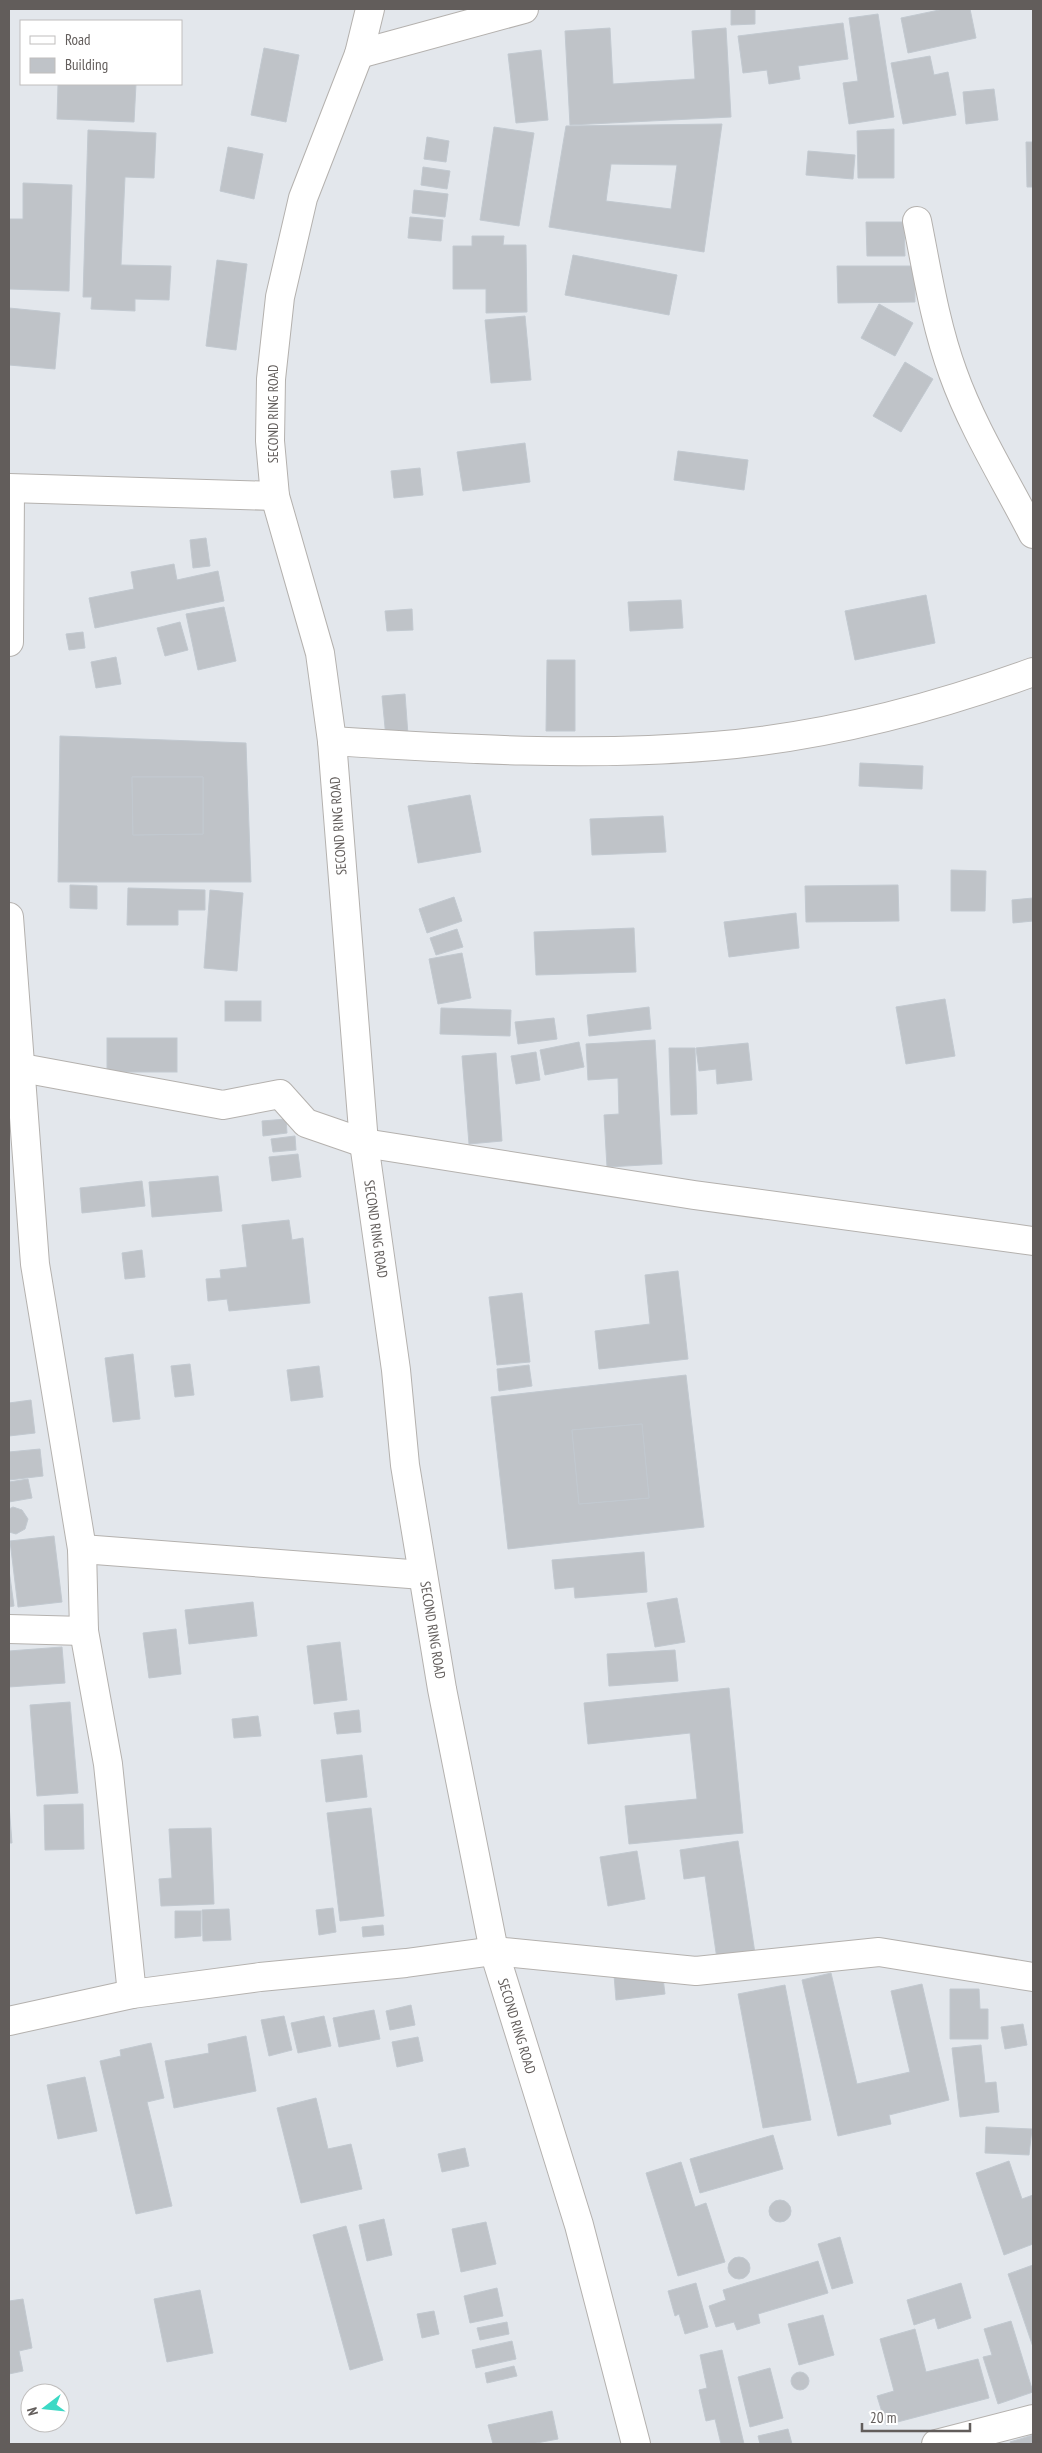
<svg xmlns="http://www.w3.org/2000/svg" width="1042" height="2453" viewBox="0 0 1042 2453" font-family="'PT Sans Narrow',sans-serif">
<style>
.building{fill:#bfc3c8;stroke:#c2c9d0;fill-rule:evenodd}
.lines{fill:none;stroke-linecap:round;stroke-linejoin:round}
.minor-casing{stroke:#b4b1ae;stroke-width:30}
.minor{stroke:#fff;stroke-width:28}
.labels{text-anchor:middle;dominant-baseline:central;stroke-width:4;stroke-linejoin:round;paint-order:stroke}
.street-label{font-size:14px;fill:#625d5b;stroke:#fff}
</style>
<rect width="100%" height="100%" fill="#e3e7ec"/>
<g class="building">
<path d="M 731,9 L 755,9 L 755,24 L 731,25 Z"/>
<path d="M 944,9 L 970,9 L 976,38 L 908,53 L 901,18 Z"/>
<path d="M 878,14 L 894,117 L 849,124 L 843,83 L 858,81 L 849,18 Z"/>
<path d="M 843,23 L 848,59 L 798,66 L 800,79 L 769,84 L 767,70 L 743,73 L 738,36 Z"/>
<path d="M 610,28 L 613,84 L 695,79 L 692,31 L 726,28 L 731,117 L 570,125 L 565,31 Z"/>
<path d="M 264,48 L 299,55 L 286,122 L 251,115 Z"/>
<path d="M 541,50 L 548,120 L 516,123 L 508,54 Z"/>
<path d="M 930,56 L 934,75 L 948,72 L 956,115 L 903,124 L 891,63 Z"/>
<path d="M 58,84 L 136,84 L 134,122 L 57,119 Z"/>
<path d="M 994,89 L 998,120 L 966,124 L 963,92 Z"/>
<path d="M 722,124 L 704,252 L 549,227 L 566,126 ZM 611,164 L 677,165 L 671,209 L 606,201 Z"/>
<path d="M 494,127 L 534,133 L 519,226 L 480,220 Z"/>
<path d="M 894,129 L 894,178 L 858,178 L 857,131 Z"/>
<path d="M 88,130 L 156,133 L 154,178 L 125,177 L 121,265 L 171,266 L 169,300 L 135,299 L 135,311 L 91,309 L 92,297 L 83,297 Z"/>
<path d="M 427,137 L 449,141 L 446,162 L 424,159 Z"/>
<path d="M 1026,142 L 1033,142 L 1033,187 L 1027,187 Z"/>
<path d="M 228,147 L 263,154 L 254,199 L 220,191 Z"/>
<path d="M 808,151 L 855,155 L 853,179 L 806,175 Z"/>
<path d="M 423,167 L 450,171 L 447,189 L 421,185 Z"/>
<path d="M 23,183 L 72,185 L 69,291 L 9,289 L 9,219 L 23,219 Z"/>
<path d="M 414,190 L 448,194 L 445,217 L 412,213 Z"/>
<path d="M 410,217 L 443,220 L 441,241 L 408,238 Z"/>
<path d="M 866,222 L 904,222 L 905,256 L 867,256 Z"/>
<path d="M 472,236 L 504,236 L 503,245 L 526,245 L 527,312 L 486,313 L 486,289 L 453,289 L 453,246 L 472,246 Z"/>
<path d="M 573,255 L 677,275 L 669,315 L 565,295 Z"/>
<path d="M 217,260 L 247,264 L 236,350 L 206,346 Z"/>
<path d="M 837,266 L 915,266 L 915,302 L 838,303 Z"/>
<path d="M 879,304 L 913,323 L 895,356 L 861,338 Z"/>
<path d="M 9,308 L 60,313 L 55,369 L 9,365 Z"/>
<path d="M 525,316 L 531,380 L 491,383 L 485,320 Z"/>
<path d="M 905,362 L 933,379 L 901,432 L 873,416 Z"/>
<path d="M 525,443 L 530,482 L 463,491 L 457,452 Z"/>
<path d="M 678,451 L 748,460 L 744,490 L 674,480 Z"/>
<path d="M 420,468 L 423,495 L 394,498 L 391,471 Z"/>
<path d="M 206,538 L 210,566 L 193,568 L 190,540 Z"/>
<path d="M 174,564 L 177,580 L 218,571 L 224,601 L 95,628 L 89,598 L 134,589 L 131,572 Z"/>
<path d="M 926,595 L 935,643 L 855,660 L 845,611 Z"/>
<path d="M 681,600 L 683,628 L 630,631 L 628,602 Z"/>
<path d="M 224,607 L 236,661 L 198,670 L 186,614 Z"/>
<path d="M 412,609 L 413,630 L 387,631 L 385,611 Z"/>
<path d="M 180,622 L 188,650 L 165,656 L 157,628 Z"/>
<path d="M 83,632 L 85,648 L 69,650 L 66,634 Z"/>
<path d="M 116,657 L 121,684 L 96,688 L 91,662 Z"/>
<path d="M 547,660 L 575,660 L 575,731 L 546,731 Z"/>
<path d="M 405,694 L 408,735 L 386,738 L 382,696 Z"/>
<path d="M 60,736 L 246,743 L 251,882 L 58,882 ZM 132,777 L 203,777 L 203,834 L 133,835 Z"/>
<path d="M 860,763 L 923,766 L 922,789 L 859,786 Z"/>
<path d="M 132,777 L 203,777 L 203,834 L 133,835 Z"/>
<path d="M 470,795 L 481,852 L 418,863 L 408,806 Z"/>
<path d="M 663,816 L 666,852 L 592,855 L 590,819 Z"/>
<path d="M 951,870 L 986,871 L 985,911 L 951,911 Z"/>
<path d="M 70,885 L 97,886 L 97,909 L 70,908 Z"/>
<path d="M 898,885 L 899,921 L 806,922 L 805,886 Z"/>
<path d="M 128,888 L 205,890 L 205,910 L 178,910 L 178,925 L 127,925 Z"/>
<path d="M 210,890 L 243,893 L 237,971 L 204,968 Z"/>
<path d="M 454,897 L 462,921 L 427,933 L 419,909 Z"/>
<path d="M 1033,898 L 1033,921 L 1013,923 L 1012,900 Z"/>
<path d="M 796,913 L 799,948 L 729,957 L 724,922 Z"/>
<path d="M 634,928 L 636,972 L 536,975 L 534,932 Z"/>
<path d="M 457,929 L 463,947 L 436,955 L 430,938 Z"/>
<path d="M 462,953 L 471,998 L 438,1004 L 429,959 Z"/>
<path d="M 945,999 L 955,1056 L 906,1064 L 896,1007 Z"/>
<rect x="225" y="1001" width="36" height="20"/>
<path d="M 649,1007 L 651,1029 L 589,1036 L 587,1015 Z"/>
<path d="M 441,1008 L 511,1010 L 510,1036 L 440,1034 Z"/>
<path d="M 554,1018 L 557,1039 L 518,1044 L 515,1022 Z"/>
<rect x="107" y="1038" width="70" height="34"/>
<path d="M 655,1040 L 662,1164 L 607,1167 L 604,1115 L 619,1114 L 618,1078 L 588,1080 L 586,1044 Z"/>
<path d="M 579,1042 L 584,1067 L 545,1075 L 540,1050 Z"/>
<path d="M 748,1043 L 752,1080 L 717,1084 L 716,1069 L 699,1071 L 696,1048 Z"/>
<path d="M 669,1048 L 695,1048 L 697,1114 L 671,1115 Z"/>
<path d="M 536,1052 L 540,1080 L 516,1084 L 511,1056 Z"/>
<path d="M 496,1053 L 502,1141 L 469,1144 L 462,1056 Z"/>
<path d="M 286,1119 L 287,1133 L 263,1136 L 262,1121 Z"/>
<path d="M 295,1136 L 296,1150 L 273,1152 L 271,1139 Z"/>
<path d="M 298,1154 L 301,1177 L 272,1181 L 269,1157 Z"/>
<path d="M 218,1176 L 222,1211 L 152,1217 L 149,1182 Z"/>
<path d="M 142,1181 L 145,1206 L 82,1213 L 80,1188 Z"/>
<path d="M 289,1220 L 292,1240 L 303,1238 L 310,1303 L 229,1311 L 227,1299 L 208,1301 L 206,1279 L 221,1278 L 220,1270 L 247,1267 L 242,1225 Z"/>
<path d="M 142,1250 L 145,1277 L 125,1279 L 122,1253 Z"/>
<path d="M 678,1271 L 688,1359 L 599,1369 L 595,1331 L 650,1324 L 645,1275 Z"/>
<path d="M 522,1293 L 530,1362 L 497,1365 L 489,1297 Z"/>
<path d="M 133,1354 L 140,1419 L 113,1422 L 105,1358 Z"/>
<path d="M 190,1364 L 194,1395 L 175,1397 L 171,1366 Z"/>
<path d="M 529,1365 L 532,1386 L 499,1391 L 497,1369 Z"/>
<path d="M 319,1366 L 323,1397 L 291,1401 L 287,1370 Z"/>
<path d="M 686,1375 L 704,1527 L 508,1549 L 491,1397 ZM 642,1424 L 649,1498 L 579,1504 L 572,1430 Z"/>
<path d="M 31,1400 L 35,1433 L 9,1436 L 9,1403 Z"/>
<path d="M 642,1424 L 649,1498 L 579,1504 L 572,1430 Z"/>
<path d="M 40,1449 L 43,1476 L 9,1480 L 9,1452 Z"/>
<path d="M 28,1479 L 32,1498 L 9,1502 L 9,1482 Z"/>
<path d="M 13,1507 L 22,1510 L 28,1519 L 25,1529 L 16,1534 L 9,1532 L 9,1509 Z"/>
<path d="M 54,1536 L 62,1602 L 18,1607 L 10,1541 Z"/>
<path d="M 644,1552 L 647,1592 L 575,1598 L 574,1587 L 555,1589 L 552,1560 Z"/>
<path d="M 9,1570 L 14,1606 L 9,1607 Z"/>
<path d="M 677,1598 L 685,1642 L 655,1647 L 647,1603 Z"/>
<path d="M 253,1602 L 257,1636 L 189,1644 L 185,1610 Z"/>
<path d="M 176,1629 L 181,1674 L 149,1678 L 143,1633 Z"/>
<path d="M 340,1642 L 347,1700 L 314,1704 L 307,1646 Z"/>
<path d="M 62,1647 L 65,1683 L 9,1687 L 9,1651 Z"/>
<path d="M 675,1650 L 678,1681 L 609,1686 L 607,1654 Z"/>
<path d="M 729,1688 L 743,1833 L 629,1844 L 625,1806 L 697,1799 L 690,1733 L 588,1744 L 584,1703 Z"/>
<path d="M 70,1702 L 78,1793 L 37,1796 L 30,1705 Z"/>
<path d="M 359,1710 L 361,1732 L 337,1734 L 334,1713 Z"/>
<path d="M 258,1716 L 261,1736 L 234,1738 L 232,1719 Z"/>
<path d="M 362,1755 L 367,1797 L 326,1802 L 321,1760 Z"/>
<path d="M 83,1804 L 84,1849 L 45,1850 L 44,1805 Z"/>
<path d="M 9,1805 L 12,1843 L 9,1843 Z"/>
<path d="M 371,1808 L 384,1916 L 340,1921 L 327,1813 Z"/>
<path d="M 211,1828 L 214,1904 L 161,1906 L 159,1879 L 172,1878 L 169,1829 Z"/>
<path d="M 738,1841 L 756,1960 L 718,1966 L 705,1876 L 684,1879 L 680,1850 Z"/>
<path d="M 637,1851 L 645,1899 L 608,1906 L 600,1857 Z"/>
<path d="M 333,1908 L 336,1932 L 319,1935 L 316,1910 Z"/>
<path d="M 229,1909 L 231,1940 L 203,1941 L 202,1910 Z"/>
<path d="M 175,1911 L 201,1911 L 201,1936 L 175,1938 Z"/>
<path d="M 383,1925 L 384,1935 L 363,1937 L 362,1927 Z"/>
<path d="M 662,1970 L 665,1994 L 616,2000 L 614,1975 Z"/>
<path d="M 831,1973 L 857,2084 L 910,2072 L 891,1991 L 922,1984 L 949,2100 L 889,2115 L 891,2124 L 838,2136 L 802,1980 Z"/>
<path d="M 785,1985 L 811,2120 L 763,2128 L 738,1994 Z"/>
<path d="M 950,1989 L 979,1989 L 980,2009 L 988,2009 L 988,2039 L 950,2039 Z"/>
<path d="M 411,2005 L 415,2025 L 390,2030 L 386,2011 Z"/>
<path d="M 374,2010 L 380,2039 L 339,2047 L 333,2018 Z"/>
<path d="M 284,2016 L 292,2050 L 269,2056 L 261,2020 Z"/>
<path d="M 324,2016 L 331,2046 L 298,2053 L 291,2023 Z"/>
<path d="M 1023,2024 L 1027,2045 L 1005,2049 L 1001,2027 Z"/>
<path d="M 246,2036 L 256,2091 L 174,2108 L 165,2061 L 209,2053 L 208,2044 Z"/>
<path d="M 418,2037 L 423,2061 L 397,2067 L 392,2042 Z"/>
<path d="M 151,2043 L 164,2098 L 147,2102 L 172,2206 L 136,2214 L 100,2061 L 121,2056 L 120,2050 Z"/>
<path d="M 981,2045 L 985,2083 L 996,2082 L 999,2112 L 960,2117 L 952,2048 Z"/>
<path d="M 85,2077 L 97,2131 L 58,2139 L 47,2085 Z"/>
<path d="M 316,2098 L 328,2149 L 351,2144 L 362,2189 L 301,2203 L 277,2108 Z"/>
<path d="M 986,2127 L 1032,2129 L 1029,2155 L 985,2153 Z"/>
<path d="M 773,2135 L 783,2169 L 700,2193 L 690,2159 Z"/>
<path d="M 465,2148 L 469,2166 L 442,2172 L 438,2154 Z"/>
<path d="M 1009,2161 L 1022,2199 L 1033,2195 L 1033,2244 L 1004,2255 L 976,2173 Z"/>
<path d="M 681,2162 L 695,2207 L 706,2203 L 725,2262 L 678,2276 L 646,2173 Z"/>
<circle cx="780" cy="2211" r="11"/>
<path d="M 384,2219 L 392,2255 L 367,2261 L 359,2225 Z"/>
<path d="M 486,2222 L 496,2264 L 461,2272 L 452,2229 Z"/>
<path d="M 346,2226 L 383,2360 L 350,2370 L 313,2235 Z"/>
<path d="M 840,2237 L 853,2283 L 832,2289 L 818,2244 Z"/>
<circle cx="739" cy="2268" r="11"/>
<path d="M 818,2261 L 828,2293 L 758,2314 L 760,2323 L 737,2330 L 734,2322 L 716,2327 L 709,2306 L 726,2300 L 723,2290 Z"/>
<path d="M 1033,2265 L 1033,2347 L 1008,2274 Z"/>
<path d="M 696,2283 L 708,2327 L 685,2334 L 679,2314 L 675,2316 L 668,2291 Z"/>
<path d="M 961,2283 L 971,2318 L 938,2329 L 935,2318 L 914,2325 L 907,2300 Z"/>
<path d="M 497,2288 L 503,2316 L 470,2323 L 464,2296 Z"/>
<path d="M 200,2290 L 213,2353 L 167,2362 L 154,2299 Z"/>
<path d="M 23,2299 L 32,2348 L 19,2351 L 23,2371 L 9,2374 L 9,2301 Z"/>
<path d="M 434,2311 L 439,2334 L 422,2338 L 417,2314 Z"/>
<path d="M 823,2315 L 834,2355 L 799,2365 L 788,2324 Z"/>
<path d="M 1011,2321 L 1033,2392 L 998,2404 L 983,2357 L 992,2355 L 984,2329 Z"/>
<path d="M 507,2322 L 509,2334 L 480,2340 L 477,2328 Z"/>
<path d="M 915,2329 L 926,2372 L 978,2359 L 989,2398 L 886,2425 L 877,2396 L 894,2391 L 880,2339 Z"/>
<path d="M 512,2341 L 516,2359 L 476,2368 L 472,2350 Z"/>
<path d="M 722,2350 L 744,2444 L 721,2444 L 715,2419 L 706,2421 L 699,2390 L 707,2388 L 700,2355 Z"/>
<path d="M 514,2366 L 517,2376 L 487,2383 L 485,2373 Z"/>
<path d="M 770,2368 L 783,2418 L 750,2427 L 738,2377 Z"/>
<circle cx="800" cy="2381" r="9"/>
<path d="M 552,2411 L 558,2439 L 531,2444 L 493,2444 L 488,2425 Z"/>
<path d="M 788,2429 L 792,2444 L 760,2444 L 758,2436 Z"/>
<path d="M 1033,2435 L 1033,2444 L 1011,2444 L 1010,2442 Z"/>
</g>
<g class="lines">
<g class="minor-casing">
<g id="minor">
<path d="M 370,9 L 359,54 L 303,198 L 280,297 L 271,379 L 270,441 L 275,496 L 320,653 L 332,741 L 364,1143 L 396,1370 L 405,1465 L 442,1689 L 494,1951 L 579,2225 L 636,2444"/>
<path d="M 359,54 L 524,9"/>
<path d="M 917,221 C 927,271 935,324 953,373 C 973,429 1006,481 1033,534"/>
<path d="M 9,488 L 275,496"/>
<path d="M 9,642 L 10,489"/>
<path d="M 332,741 C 459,749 587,757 714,746 C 823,737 931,709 1033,672"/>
<path d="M 9,917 L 35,1264 L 82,1549 L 84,1631 L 108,1764 L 132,1994"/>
<path d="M 22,1068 L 223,1105 L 280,1094 L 306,1123 L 364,1143 L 694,1195 L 1033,1241"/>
<path d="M 82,1549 L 423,1575"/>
<path d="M 9,1629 L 84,1631"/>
<path d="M 9,2021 L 132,1994 L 260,1977 L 406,1963 L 494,1951 L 696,1971 L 879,1952 L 1033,1977"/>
<path d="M 936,2444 L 1033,2419"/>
</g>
</g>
<use href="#minor" class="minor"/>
</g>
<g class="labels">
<g class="street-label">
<text transform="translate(273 414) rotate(-90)">SECOND RING ROAD</text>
<text transform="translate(338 826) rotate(-94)">SECOND RING ROAD</text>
<text transform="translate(376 1229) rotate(82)">SECOND RING ROAD</text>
<text transform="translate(433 1630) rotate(81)">SECOND RING ROAD</text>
<text transform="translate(517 2026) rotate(73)">SECOND RING ROAD</text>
</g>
</g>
<rect width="1042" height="2453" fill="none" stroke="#625d5b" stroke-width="20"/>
<rect x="20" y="20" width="162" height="65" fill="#ffffff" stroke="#c0bebd"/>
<rect x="30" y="36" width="25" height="8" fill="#ffffff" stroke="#c0bebd"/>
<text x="65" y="45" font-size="15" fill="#625d5b">Road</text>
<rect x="30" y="58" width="25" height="15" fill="#bfc3c8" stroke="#c0bebd"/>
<text x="65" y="70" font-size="15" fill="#625d5b">Building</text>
<g transform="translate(45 2408) rotate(254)"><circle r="24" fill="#ffffff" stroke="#c0bebd"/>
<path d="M0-4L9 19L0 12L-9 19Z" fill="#3cd9c5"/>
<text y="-8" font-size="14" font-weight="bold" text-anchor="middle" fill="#625d5b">N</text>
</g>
<path d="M862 2423v8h108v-8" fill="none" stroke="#625d5b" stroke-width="2.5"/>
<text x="870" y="2423" font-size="15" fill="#625d5b" stroke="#ffffff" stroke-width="4" paint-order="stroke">20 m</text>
</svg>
